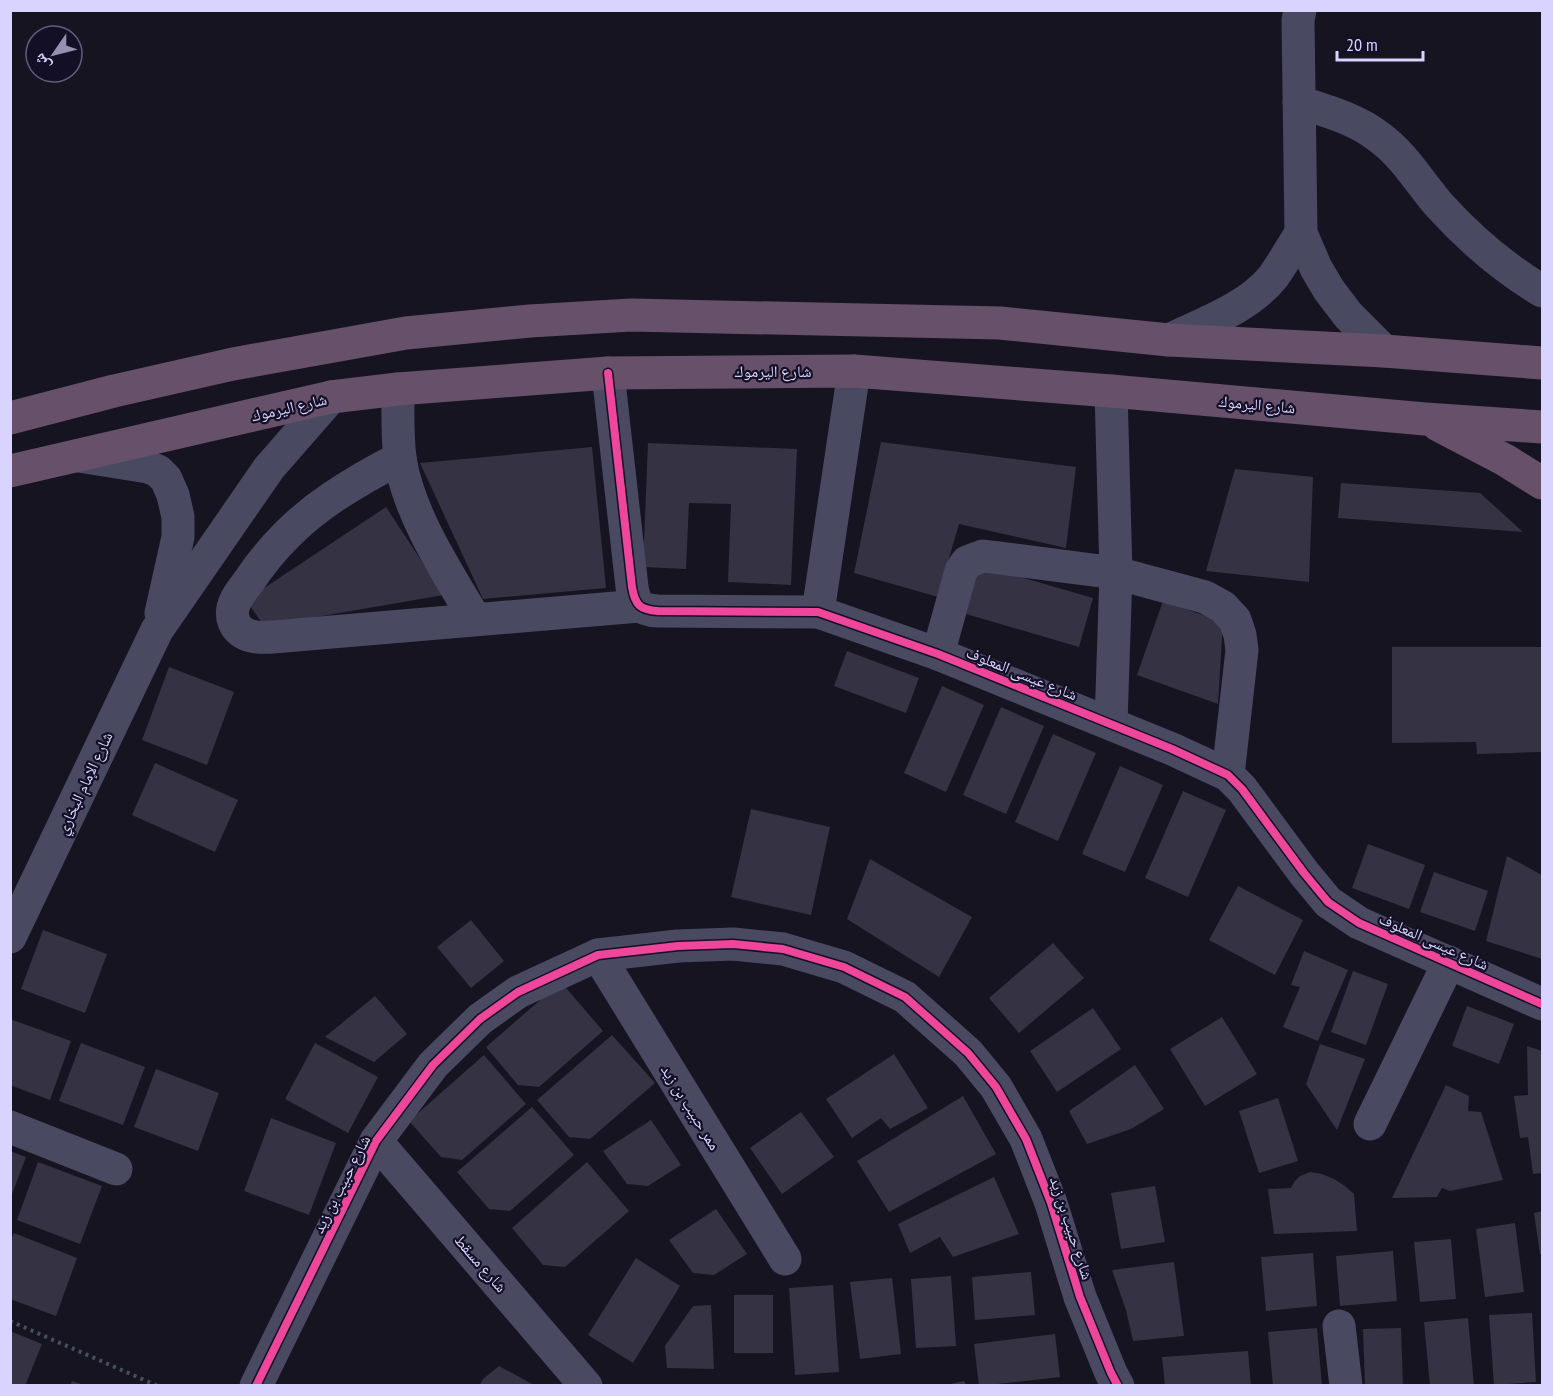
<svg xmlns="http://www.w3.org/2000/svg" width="1553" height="1396" viewBox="0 0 1553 1396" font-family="'PT Sans Narrow','Noto Naskh Arabic',sans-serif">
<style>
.building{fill:#343243}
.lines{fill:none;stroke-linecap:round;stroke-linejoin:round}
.path{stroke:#44505f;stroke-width:4;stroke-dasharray:3 4.5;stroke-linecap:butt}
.minor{stroke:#4a4962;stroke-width:33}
.highway{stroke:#67516a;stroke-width:33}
.cycleway-casing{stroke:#130f26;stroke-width:11}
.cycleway{stroke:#ed469a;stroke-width:8}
.labels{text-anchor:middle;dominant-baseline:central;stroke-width:4.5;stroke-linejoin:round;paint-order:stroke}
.street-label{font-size:16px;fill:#d9d4ff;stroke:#130f26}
</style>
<rect width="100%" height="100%" fill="#161421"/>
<g class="building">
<path d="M 881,442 L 1076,467 L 1066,548 L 959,524 L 938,597 L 854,573 Z"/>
<path d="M 648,443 L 797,449 L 791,585 L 728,582 L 731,504 L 689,503 L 686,569 L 643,567 Z"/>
<path d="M 592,447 L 606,588 L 483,599 L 420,463 Z"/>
<path d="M 1235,469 L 1313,477 L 1309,582 L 1206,571 Z"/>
<path d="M 1341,483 L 1480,493 L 1523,532 L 1338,518 Z"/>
<path d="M 386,507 L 444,595 L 264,626 L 246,600 Z"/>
<path d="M 979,565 L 1093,598 L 1079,647 L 966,614 Z"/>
<path d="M 1163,601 L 1223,622 L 1218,704 L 1137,675 Z"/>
<path d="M 1392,647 L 1542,647 L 1542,752 L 1477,754 L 1476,742 L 1392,743 Z"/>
<path d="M 847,651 L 919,678 L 906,713 L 834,686 Z"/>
<path d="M 169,667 L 234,692 L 207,765 L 142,740 Z"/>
<path d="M 942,686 L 984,705 L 946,792 L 904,773 Z"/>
<path d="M 1001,707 L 1044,726 L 1006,814 L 963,795 Z"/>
<path d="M 1053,734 L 1096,753 L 1058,841 L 1015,822 Z"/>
<path d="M 155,763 L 238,800 L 215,852 L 132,815 Z"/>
<path d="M 1120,766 L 1163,785 L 1125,872 L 1082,854 Z"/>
<path d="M 1183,791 L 1226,810 L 1188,897 L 1145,878 Z"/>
<path d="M 751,809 L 830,827 L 811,915 L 731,897 Z"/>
<path d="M 1368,844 L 1425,865 L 1409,909 L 1352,888 Z"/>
<path d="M 1507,856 L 1542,875 L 1542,959 L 1486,941 Z"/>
<path d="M 870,859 L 972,917 L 939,977 L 847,919 Z"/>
<path d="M 1434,872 L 1488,891 L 1475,931 L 1420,912 Z"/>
<path d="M 1238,886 L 1303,920 L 1275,975 L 1209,940 Z"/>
<path d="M 471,920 L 504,961 L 471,988 L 437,947 Z"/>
<path d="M 43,930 L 107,954 L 85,1013 L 21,989 Z"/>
<path d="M 1053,943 L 1084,978 L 1019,1033 L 989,998 Z"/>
<path d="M 1304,951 L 1348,970 L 1318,1041 L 1283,1027 L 1300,987 L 1291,985 Z"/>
<path d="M 1353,971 L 1388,984 L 1366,1045 L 1331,1032 Z"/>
<path d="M 561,982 L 603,1031 L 539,1087 L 518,1085 L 486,1047 Z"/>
<path d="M 375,996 L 407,1034 L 374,1062 L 325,1037 Z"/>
<path d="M 1467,1006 L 1514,1024 L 1499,1064 L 1452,1046 Z"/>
<path d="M 1093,1008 L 1121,1049 L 1057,1092 L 1030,1051 Z"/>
<path d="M 1222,1017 L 1257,1074 L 1205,1106 L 1170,1049 Z"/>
<path d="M 10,1019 L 71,1041 L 50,1100 L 10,1085 Z"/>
<path d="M 612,1035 L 655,1083 L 590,1139 L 569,1137 L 537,1100 Z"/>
<path d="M 81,1043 L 145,1067 L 123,1125 L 59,1101 Z"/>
<path d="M 315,1043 L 378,1077 L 348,1133 L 285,1099 Z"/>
<path d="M 1320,1044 L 1365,1059 L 1337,1130 L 1306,1084 Z"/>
<path d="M 1527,1046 L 1542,1051 L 1542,1173 L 1533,1174 L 1528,1137 L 1520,1138 L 1514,1096 L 1528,1095 Z"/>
<path d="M 894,1054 L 928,1108 L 890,1129 L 881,1118 L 852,1138 L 826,1099 Z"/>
<path d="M 484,1055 L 526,1104 L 462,1160 L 441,1157 L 409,1121 Z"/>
<path d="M 1135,1065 L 1164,1109 L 1131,1129 L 1087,1144 L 1069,1111 Z"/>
<path d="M 156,1069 L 219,1093 L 198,1151 L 134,1127 Z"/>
<path d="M 1446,1085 L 1469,1096 L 1468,1111 L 1481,1112 L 1503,1180 L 1450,1191 L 1442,1188 L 1437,1197 L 1392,1198 Z"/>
<path d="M 963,1096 L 996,1154 L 889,1212 L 857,1161 Z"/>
<path d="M 1278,1098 L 1298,1161 L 1259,1173 L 1239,1111 Z"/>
<path d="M 532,1107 L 574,1155 L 510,1211 L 489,1209 L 457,1172 Z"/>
<path d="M 801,1112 L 834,1157 L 782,1194 L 750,1148 Z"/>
<path d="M 271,1118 L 336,1143 L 309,1215 L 244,1191 Z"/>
<path d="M 651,1120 L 681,1165 L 648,1186 L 627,1184 L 603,1151 Z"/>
<path d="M 10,1151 L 26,1157 L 11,1197 L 10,1197 Z"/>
<path d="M 38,1162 L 102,1186 L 80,1244 L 17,1220 Z"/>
<path d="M 587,1162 L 629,1211 L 565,1267 L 543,1265 L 512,1228 Z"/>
<path d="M 1310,1172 L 1322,1174 L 1334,1179 L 1345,1186 L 1354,1194 L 1357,1231 L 1274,1234 L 1268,1189 L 1291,1188 L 1294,1182 L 1300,1176 Z"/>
<path d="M 994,1177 L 1019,1234 L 953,1257 L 940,1237 L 910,1253 L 898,1224 Z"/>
<path d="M 1155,1186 L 1165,1242 L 1121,1249 L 1111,1193 Z"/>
<path d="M 716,1209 L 747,1254 L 714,1275 L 693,1273 L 669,1240 Z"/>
<path d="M 1542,1211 L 1542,1254 L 1540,1254 L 1534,1213 Z"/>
<path d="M 1515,1223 L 1524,1292 L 1485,1297 L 1476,1229 Z"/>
<path d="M 14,1233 L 77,1258 L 56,1316 L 10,1299 L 10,1242 Z"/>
<path d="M 1451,1239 L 1456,1299 L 1420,1302 L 1414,1242 Z"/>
<path d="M 1393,1251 L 1397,1301 L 1340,1306 L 1336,1256 Z"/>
<path d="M 1313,1253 L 1317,1306 L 1266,1311 L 1261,1257 Z"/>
<path d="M 636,1258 L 680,1286 L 633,1363 L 588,1335 Z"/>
<path d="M 1174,1262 L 1184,1336 L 1133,1341 L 1126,1310 L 1112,1270 Z"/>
<path d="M 1031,1272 L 1035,1315 L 975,1320 L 972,1277 Z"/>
<path d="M 951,1276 L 956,1346 L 916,1348 L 911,1279 Z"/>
<path d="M 892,1278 L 901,1354 L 860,1359 L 850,1282 Z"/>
<path d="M 833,1285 L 839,1372 L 795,1375 L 789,1288 Z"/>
<rect x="734" y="1295" width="39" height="58"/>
<path d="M 711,1305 L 714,1369 L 667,1368 L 665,1346 L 693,1306 Z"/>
<path d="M 1532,1313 L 1536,1382 L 1494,1385 L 1489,1315 Z"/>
<path d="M 1468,1318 L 1474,1386 L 1430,1386 L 1424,1322 Z"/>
<path d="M 1317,1328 L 1322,1386 L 1273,1386 L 1268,1332 Z"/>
<path d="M 1401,1328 L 1403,1386 L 1365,1386 L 1363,1329 Z"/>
<path d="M 10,1331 L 42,1344 L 25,1386 L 10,1386 Z"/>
<path d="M 1055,1334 L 1060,1377 L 979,1386 L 974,1344 Z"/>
<path d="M 1248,1351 L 1251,1386 L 1165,1386 L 1162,1357 Z"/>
<path d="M 499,1366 L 536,1386 L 479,1386 L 483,1379 Z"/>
<path d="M 72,1381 L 84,1385 L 84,1386 L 70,1386 Z"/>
<path d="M 964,1381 L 967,1386 L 946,1386 L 946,1385 Z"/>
</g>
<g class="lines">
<path class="path" d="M 10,1321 L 158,1386"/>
<g class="minor">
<path d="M 1300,10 L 1298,20 L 1301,233 L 1316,268 L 1329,290 L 1348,315 L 1384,351"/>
<path d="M 1299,102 C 1327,111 1356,119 1379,137 C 1404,155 1420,183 1440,206 C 1470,239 1504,268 1542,291"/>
<path d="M 1169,340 C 1204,323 1248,308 1273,277 C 1283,263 1292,247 1301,233"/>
<path d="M 608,373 L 632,587 C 635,605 640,610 658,611 L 818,612 L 938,654 L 1172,749 L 1228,775 L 1242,789 L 1304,873 L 1328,902 L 1359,923 L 1542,1004"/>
<path d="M 398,389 C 398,412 397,435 400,458 C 408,513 447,572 475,619"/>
<path d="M 79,456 L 148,467 L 158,471 L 166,479 L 173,495 L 178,517 L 178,537 L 161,613"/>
<path d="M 400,458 C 377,470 354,483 333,497 C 300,519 271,548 249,581 C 240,593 228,606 234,622 C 241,638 258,638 273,637 L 639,606"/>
<path d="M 818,612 L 854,371"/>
<path d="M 938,654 L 961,571 L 967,562 L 983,556 L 1116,573 L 1205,597 L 1223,607 L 1235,620 L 1240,635 L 1242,650 L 1228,775"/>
<path d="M 1111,723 L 1116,573 L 1111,391"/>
<path d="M 10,937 L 157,630 L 269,468 L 331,397"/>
<path d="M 598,955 L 785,1259"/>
<path d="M 1370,1124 L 1449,962"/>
<path d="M 10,1127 L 116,1169"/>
<path d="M 376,1141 L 586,1386"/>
<path d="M 1339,1326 L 1346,1386"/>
<path d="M 256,1386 L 376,1141 L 433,1065 L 480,1019 L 518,992 L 598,955 L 678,946 L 733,944 L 783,949 L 844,967 L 905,997 L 968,1053 L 996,1087 L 1026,1139 L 1051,1203 L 1080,1297 L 1111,1373 L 1118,1386"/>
</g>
<g class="highway">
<path d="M 10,418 L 114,391 L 233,364 L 406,333 L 530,321 L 631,315 L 1000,323 L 1169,340 L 1384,351 L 1542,363"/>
<path d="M 1438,425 L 1505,460 L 1542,483"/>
<path d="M 10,471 L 331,397 L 398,389 L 608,373 L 854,371 L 1111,391 L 1425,419 L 1542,427"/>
</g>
<g class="cycleway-casing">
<g id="cycleway">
<path d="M 608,373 L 632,587 C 635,605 640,610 658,611 L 818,612 L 938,654 L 1172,749 L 1228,775 L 1242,789 L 1304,873 L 1328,902 L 1359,923 L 1542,1004"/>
<path d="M 256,1386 L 376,1141 L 433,1065 L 480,1019 L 518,992 L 598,955 L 678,946 L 733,944 L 783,949 L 844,967 L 905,997 L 968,1053 L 996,1087 L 1026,1139 L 1051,1203 L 1080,1297 L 1111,1373 L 1118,1386"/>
</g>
</g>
<use href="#cycleway" class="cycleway"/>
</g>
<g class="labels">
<g class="street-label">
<text x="773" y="371">شارع اليرموك</text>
<text transform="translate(1257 404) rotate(5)">شارع اليرموك</text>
<text transform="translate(289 407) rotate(-13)">شارع اليرموك</text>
<text transform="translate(1022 673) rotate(22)">شارع عيسى المعلوف</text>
<text transform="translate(84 783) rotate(-65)">شارع الإمام البخاري</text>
<text transform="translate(1434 941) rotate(24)">شارع عيسى المعلوف</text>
<text transform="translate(691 1107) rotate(58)">ممر حبيب بن زيد</text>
<text transform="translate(341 1184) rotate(-63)">شارع حبيب بن زيد</text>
<text transform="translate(1072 1228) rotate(72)">شارع حبيب بن زيد</text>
<text transform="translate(481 1263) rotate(49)">شارع مسقط</text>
</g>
</g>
<rect width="1553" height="1396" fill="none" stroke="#d9d4ff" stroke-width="24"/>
<g transform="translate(54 54) rotate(235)"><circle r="28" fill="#130f26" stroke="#625e7d" stroke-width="1.5"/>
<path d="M0-4.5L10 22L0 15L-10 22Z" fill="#9591b1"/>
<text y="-9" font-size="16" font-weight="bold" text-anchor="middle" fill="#d9d4ff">ش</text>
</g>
<path d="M1337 51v9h86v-9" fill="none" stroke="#d9d4ff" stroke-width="3"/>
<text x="1346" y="51" font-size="18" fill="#d9d4ff" stroke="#130f26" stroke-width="4.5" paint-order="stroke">20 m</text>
</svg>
